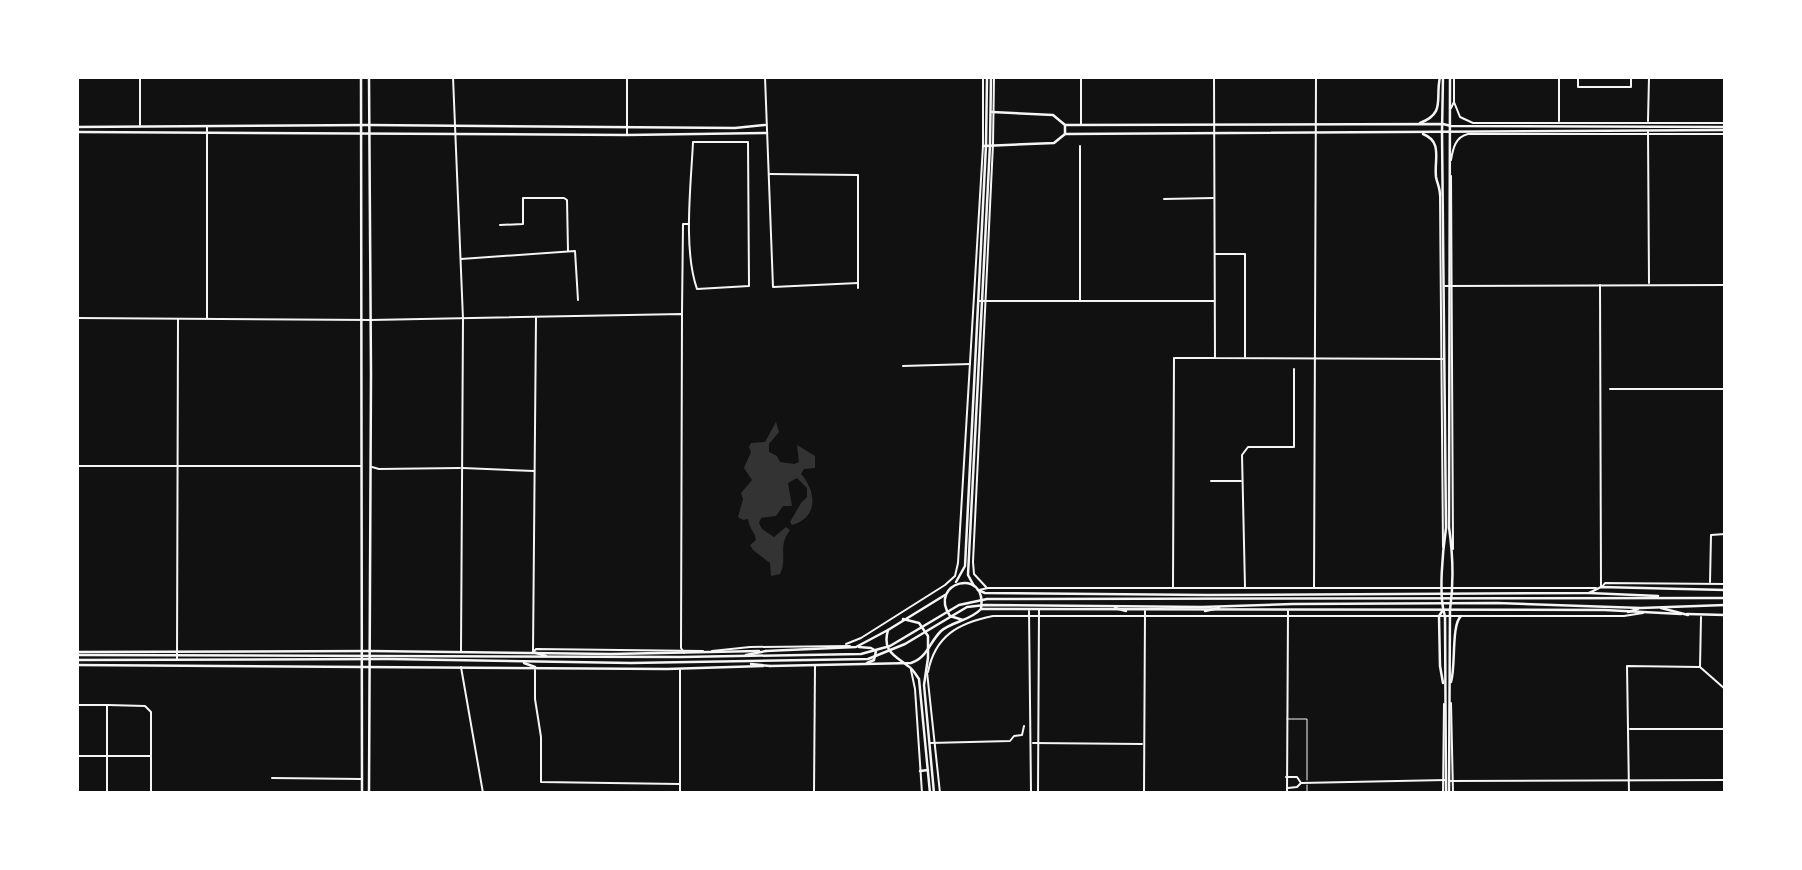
<svg xmlns="http://www.w3.org/2000/svg" width="1802" height="870" viewBox="0 0 1802 870" font-family="'Roboto Condensed',sans-serif">
<style>
.water{fill:#333}
.lines{fill:none;stroke-linecap:round;stroke-linejoin:round}
.service{stroke:#f5f5f5;stroke-width:1}
.minor{stroke:#f5f5f5;stroke-width:2}
.tertiary{stroke:#f5f5f5;stroke-width:2}
.secondary{stroke:#f5f5f5;stroke-width:2.5}
.primary{stroke:#f5f5f5;stroke-width:2.5}
.trunk{stroke:#f5f5f5;stroke-width:2.5}
</style>
<rect width="100%" height="100%" fill="#111"/>
<path class="water" d="M 776,422 L 779,432 L 769,444 L 769,452 L 777,456 L 780,462 L 794,464 L 799,462 L 797,445 L 815,456 L 815,468 L 804,469 L 801,474 C 817,492 818,518 792,525 L 790,522 L 801,503 L 807,497 L 807,488 L 797,478 L 788,483 L 792,506 L 783,506 L 776,516 L 761,518 L 759,523 L 762,529 L 774,537 L 786,527 L 790,530 C 777,547 788,558 780,574 L 771,576 L 770,563 L 753,550 L 750,545 L 756,540 C 755,532 749,528 748,519 L 743,520 L 738,517 L 743,499 L 741,493 L 752,480 L 744,468 L 751,452 L 749,447 L 751,443 L 765,442 Z"/>
<g class="lines">
<g class="service">
<path d="M 1287,719 L 1307,719 L 1307,780"/>
<path d="M 1307,793 L 1307,785"/>
</g>
<g class="minor">
<path d="M 140,77 L 140,125"/>
<path d="M 1559,78 L 1578,78 L 1578,87 L 1631,87 L 1631,77"/>
<path d="M 1454,102 L 1460,117 L 1473,123 L 1725,123"/>
<path d="M 1451,108 L 1454,102 L 1454,77"/>
<path d="M 1559,121 L 1559,78"/>
<path d="M 1648,121 L 1649,77"/>
<path d="M 1081,124 L 1081,77"/>
<path d="M 693,142 L 748,142 L 749,286 L 697,289 C 683,249 691,185 693,142 Z"/>
<path d="M 1080,146 L 1080,300"/>
<path d="M 1451,160 C 1453,149 1455,137 1468,134 L 1725,134"/>
<path d="M 770,174 L 858,175 L 858,288"/>
<path d="M 1451,176 L 1453,549"/>
<path d="M 1440,196 L 1443,547"/>
<path d="M 1164,199 L 1213,198"/>
<path d="M 500,225 L 523,224 L 523,198 L 564,198 L 567,200 L 568,251"/>
<path d="M 1215,254 L 1245,254 L 1245,357"/>
<path d="M 461,259 L 575,251 L 578,300"/>
<path d="M 1600,285 L 1601,586"/>
<path d="M 682,313 L 683,224 L 689,224"/>
<path d="M 536,318 L 533,652 L 536,649 L 703,651"/>
<path d="M 1175,358 L 1215,358"/>
<path d="M 903,366 L 970,364"/>
<path d="M 1610,389 L 1725,389"/>
<path d="M 463,468 L 534,471"/>
<path d="M 1211,481 L 1241,481"/>
<path d="M 1710,582 L 1711,535 L 1725,534"/>
<path d="M 986,587 L 974,574 L 973,562 L 993,144 L 994,77"/>
<path d="M 1245,587 L 1242,455 L 1248,447 L 1294,447 L 1294,369"/>
<path d="M 1602,587 L 1605,583 L 1725,584"/>
<path d="M 979,590 L 988,588 L 1596,588"/>
<path d="M 846,644 L 861,638 L 945,585 L 955,576 L 958,563 L 983,146 L 983,77"/>
<path d="M 712,651 L 750,647 L 850,646"/>
<path d="M 461,667 L 483,793"/>
<path d="M 1700,667 L 1725,689"/>
<path d="M 535,670 L 535,699 L 541,737 L 541,782 L 679,784"/>
<path d="M 928,672 C 935,636 958,623 993,616 L 1624,616 L 1643,613"/>
<path d="M 77,705 L 107,705 L 107,793"/>
<path d="M 108,705 L 145,706 L 151,712 L 151,755"/>
<path d="M 1630,729 L 1725,729"/>
<path d="M 930,743 L 1010,741 L 1014,736 L 1022,735 L 1024,726"/>
<path d="M 77,756 L 151,756 L 151,793"/>
<path d="M 1286,777 L 1297,777 L 1301,783 L 1297,787 L 1288,788"/>
<path d="M 272,778 L 361,779"/>
<path d="M 1301,783 L 1446,780"/>
<path d="M 814,793 L 815,666"/>
<path d="M 1287,793 L 1288,611"/>
<path d="M 1443,793 L 1444,704"/>
<path d="M 1629,793 L 1627,666 L 1700,667 L 1701,617"/>
</g>
<g class="tertiary">
<path d="M 453,77 L 463,319 L 461,652"/>
<path d="M 627,77 L 627,135"/>
<path d="M 765,77 L 773,287 L 858,283"/>
<path d="M 1214,77 L 1215,358 L 1444,359"/>
<path d="M 1648,131 L 1649,283"/>
<path d="M 1445,286 L 1725,285"/>
<path d="M 978,301 L 1214,301"/>
<path d="M 77,318 L 371,320 L 682,314 L 681,648 L 684,653"/>
<path d="M 207,318 L 207,127"/>
<path d="M 77,466 L 361,466"/>
<path d="M 372,467 L 379,469 L 460,468"/>
<path d="M 1173,588 L 1174,358"/>
<path d="M 1314,588 L 1316,77"/>
<path d="M 1029,611 L 1031,793"/>
<path d="M 177,660 L 178,319"/>
<path d="M 911,670 L 915,689 L 922,793"/>
<path d="M 927,672 L 940,793"/>
<path d="M 1451,703 L 1453,793"/>
<path d="M 1033,743 L 1142,744"/>
<path d="M 1450,781 L 1725,780"/>
<path d="M 680,793 L 680,670"/>
<path d="M 1038,793 L 1039,610"/>
<path d="M 1144,793 L 1145,611"/>
</g>
<g class="secondary">
<path d="M 1420,123 C 1446,113 1435,99 1440,77"/>
<path d="M 1065,125 L 1443,124 L 1451,126 L 1725,127"/>
<path d="M 77,127 L 369,125 L 735,128 L 765,125"/>
<path d="M 77,132 L 627,135 L 767,133"/>
<path d="M 1065,134 L 1725,130"/>
<path d="M 1423,134 C 1443,142 1434,159 1436,177 C 1437,183 1440,188 1440,195"/>
<path d="M 983,146 L 1054,143 L 1065,134 L 1065,125 L 1053,115 L 992,112"/>
<path d="M 956,582 L 965,566 L 986,145 L 987,77"/>
<path d="M 974,586 L 968,575 L 990,145 L 991,77"/>
<path d="M 978,590 L 985,593 L 1207,595 L 1589,593 L 1601,587 L 1725,590"/>
<path d="M 981,609 L 1605,610 L 1681,614"/>
<path d="M 1687,614 L 1725,615"/>
<path d="M 903,619 L 919,623 L 928,636 L 928,658 L 924,685 L 934,793"/>
<path d="M 888,630 C 882,651 894,655 908,666 C 913,669 916,675 919,679 L 930,793"/>
<path d="M 859,647 L 871,648 L 876,651 L 874,660 L 867,663"/>
<path d="M 766,651 L 856,647 L 888,630 L 945,595"/>
<path d="M 77,652 L 370,651 L 611,654 L 759,651"/>
<path d="M 77,665 L 667,669 L 763,666"/>
<path d="M 770,666 L 911,663 C 927,658 929,643 941,631 C 953,621 970,621 981,609 C 988,566 927,582 950,616 L 963,620"/>
<path d="M 920,771 L 928,770"/>
</g>
<g class="primary">
<path d="M 361,77 L 362,793"/>
<path d="M 1443,77 L 1442,132 L 1446,528 C 1443,549 1438,597 1445,616 L 1446,793"/>
<path d="M 1443,610 L 1439,616 L 1440,666 L 1443,683"/>
<path d="M 1451,682 C 1456,666 1451,625 1461,616"/>
<path d="M 369,793 L 371,373 L 369,77"/>
<path d="M 1449,793 L 1450,610 C 1454,582 1453,555 1449,527 L 1450,77"/>
</g>
<g class="trunk">
<path d="M 1589,593 L 1658,596"/>
<path d="M 1115,608 L 1126,611"/>
<path d="M 1661,608 L 1688,615"/>
<path d="M 1205,611 L 1219,608"/>
<path d="M 1628,612 L 1638,609"/>
<path d="M 533,652 L 546,656"/>
<path d="M 77,655 L 681,657 L 861,654 L 890,646 L 959,605 L 987,599 L 1725,598"/>
<path d="M 746,655 L 766,651"/>
<path d="M 77,660 L 388,659 L 631,663 L 868,659 L 905,644 L 967,607 L 985,605 L 1202,607 L 1293,604 L 1497,603 L 1641,608 L 1725,605"/>
<path d="M 524,663 L 535,667"/>
<path d="M 751,664 L 770,666"/>
</g>
</g>
<rect width="1802" height="870" fill="none" stroke="#ffffff" stroke-width="158"/>
</svg>
